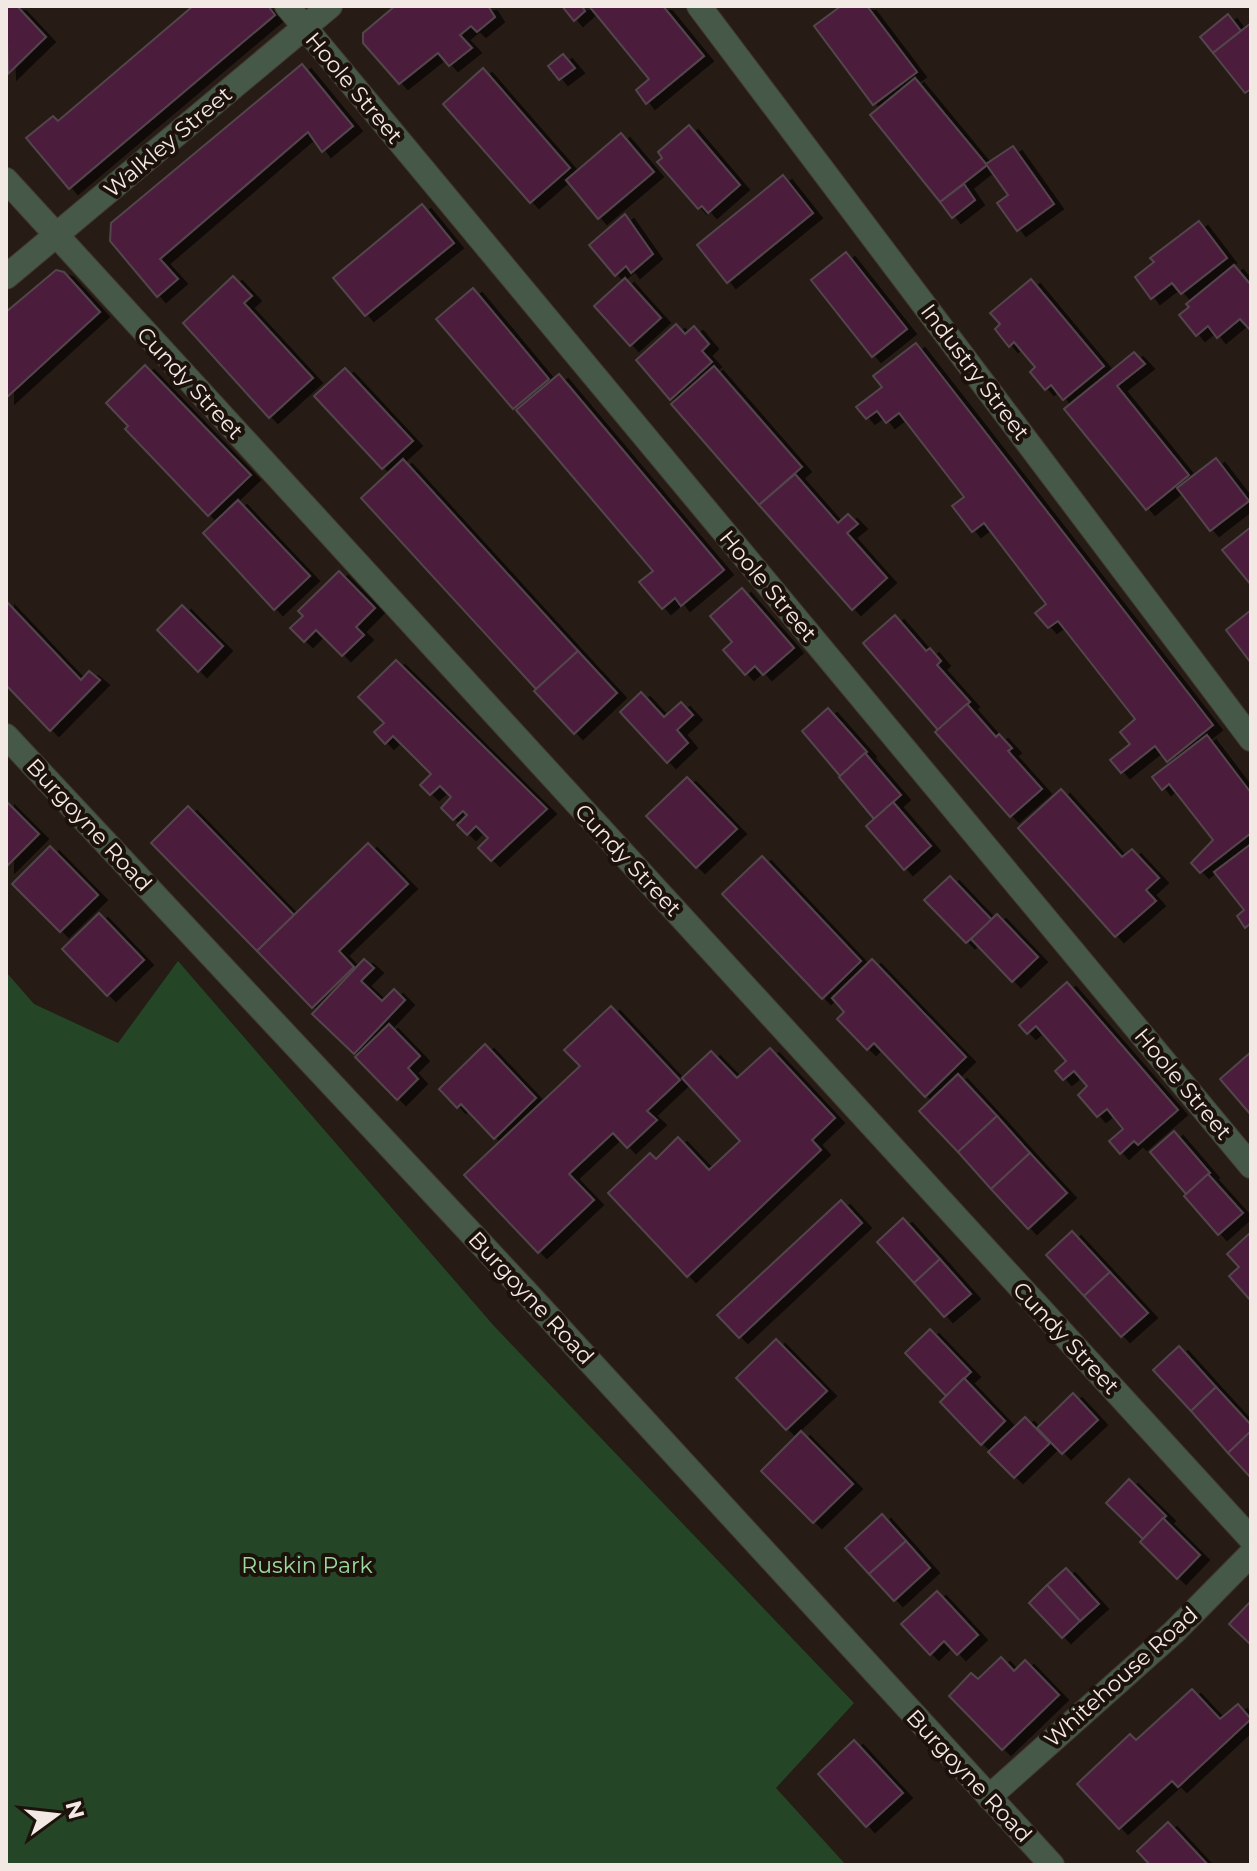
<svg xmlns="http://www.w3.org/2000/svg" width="1257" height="1871" viewBox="0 0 1257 1871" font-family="Montserrat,sans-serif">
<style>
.green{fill:#244526}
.building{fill:#4b1e3a;stroke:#53454c;stroke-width:2;filter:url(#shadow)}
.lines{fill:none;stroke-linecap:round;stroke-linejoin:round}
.street-casing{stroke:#433832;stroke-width:26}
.street{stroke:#465847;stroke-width:24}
.labels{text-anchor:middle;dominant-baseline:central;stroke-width:8;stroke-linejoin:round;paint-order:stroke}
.street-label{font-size:22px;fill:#f2e9e5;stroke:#1d110c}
.park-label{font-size:22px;fill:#9bdb9d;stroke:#1d110c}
</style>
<defs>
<filter id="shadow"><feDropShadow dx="9" dy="5" stdDeviation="0" flood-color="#0009"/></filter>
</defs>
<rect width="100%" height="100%" fill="#271b15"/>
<path class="green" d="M 178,961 L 494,1326 L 854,1703 L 776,1788 L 846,1865 L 6,1865 L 6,972 L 34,1004 L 118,1043 Z"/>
<g class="building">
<path d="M 6,6 L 17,6 L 46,37 L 8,74 Z"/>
<path d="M 193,6 L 268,6 L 275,15 L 69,189 L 26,138 L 53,116 L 58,121 Z"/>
<path d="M 395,6 L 488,6 L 495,17 L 477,32 L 471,26 L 460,35 L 472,48 L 449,66 L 438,53 L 399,84 L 363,43 L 363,33 Z"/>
<path d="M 562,6 L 585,6 L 583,8 L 585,11 L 574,21 Z"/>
<path d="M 589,6 L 663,6 L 704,56 L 646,104 L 636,90 L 649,79 Z"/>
<path d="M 841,6 L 867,6 L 917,72 L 873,105 L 814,26 Z"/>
<path d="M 1228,14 L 1241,31 L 1213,53 L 1200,37 Z"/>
<path d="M 1251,23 L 1251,89 L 1245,93 L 1213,53 Z"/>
<path d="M 563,54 L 575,68 L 559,80 L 548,66 Z"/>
<path d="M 302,64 L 353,126 L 322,152 L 308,132 L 160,259 L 178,279 L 157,297 L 110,241 L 111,223 Z"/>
<path d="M 483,68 L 570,168 L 530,203 L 443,104 Z"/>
<path d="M 915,78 L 987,165 L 940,202 L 870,115 Z"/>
<path d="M 689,125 L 740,185 L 708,213 L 702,206 L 698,209 L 657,162 L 662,158 L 658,152 Z"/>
<path d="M 621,133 L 654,172 L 598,219 L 566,180 Z"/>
<path d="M 1013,146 L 1054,204 L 1017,231 L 997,203 L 1008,195 L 986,164 Z"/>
<path d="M 783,175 L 813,213 L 727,283 L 697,245 Z"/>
<path d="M 964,184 L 975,200 L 952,218 L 940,202 Z"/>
<path d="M 422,204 L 454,243 L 365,316 L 333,278 Z"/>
<path d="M 625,214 L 653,254 L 631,273 L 626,266 L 615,276 L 589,245 Z"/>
<path d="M 1199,221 L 1227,258 L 1181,294 L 1172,283 L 1151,299 L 1135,277 L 1154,262 L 1150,258 Z"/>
<path d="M 846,252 L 907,329 L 872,357 L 811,280 Z"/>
<path d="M 1234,265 L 1251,285 L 1251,331 L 1240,319 L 1217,338 L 1208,326 L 1196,336 L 1179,315 L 1189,307 L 1186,304 Z"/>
<path d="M 56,270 L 64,272 L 100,312 L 6,398 L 6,312 Z"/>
<path d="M 233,276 L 252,296 L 244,303 L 313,378 L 269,418 L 183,323 Z"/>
<path d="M 625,278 L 661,318 L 630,346 L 594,306 Z"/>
<path d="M 1031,279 L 1104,366 L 1063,400 L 1051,385 L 1045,390 L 1030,372 L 1035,367 L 1014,342 L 1009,347 L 995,329 L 1000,324 L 990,313 Z"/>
<path d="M 473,288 L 549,379 L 513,409 L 436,319 Z"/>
<path d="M 676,324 L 685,334 L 694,326 L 709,344 L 702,351 L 712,362 L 670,400 L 636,360 Z"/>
<path d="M 916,343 L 1213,725 L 1167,762 L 1155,746 L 1121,773 L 1110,760 L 1130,744 L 1120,732 L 1135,719 L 1058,621 L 1048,628 L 1035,613 L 1046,604 L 984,523 L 972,532 L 952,506 L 964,497 L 899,413 L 886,423 L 877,411 L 866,419 L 856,407 L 882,387 L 873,376 Z"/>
<path d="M 1134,352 L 1145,364 L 1117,386 L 1189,475 L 1146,510 L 1064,409 Z"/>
<path d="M 145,365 L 251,475 L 208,516 L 125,429 L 128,426 L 106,403 Z"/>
<path d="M 714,366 L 802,467 L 759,505 L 671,404 Z"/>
<path d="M 345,368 L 413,441 L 382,469 L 314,396 Z"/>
<path d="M 559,374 L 724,570 L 681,606 L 675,598 L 662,609 L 639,582 L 653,571 L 516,410 Z"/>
<path d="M 1216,458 L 1249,501 L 1210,531 L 1177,488 Z"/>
<path d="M 403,459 L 578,651 L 536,689 L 361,498 Z"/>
<path d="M 795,474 L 838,523 L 848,514 L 858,524 L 847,533 L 887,578 L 852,610 L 759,505 Z"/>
<path d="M 238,500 L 310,576 L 274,610 L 203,533 Z"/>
<path d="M 1251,527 L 1251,585 L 1222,550 Z"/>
<path d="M 339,571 L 375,608 L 356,627 L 364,635 L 342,656 L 316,630 L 304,642 L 290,628 L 303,616 L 298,611 Z"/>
<path d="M 742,588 L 794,648 L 763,675 L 755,666 L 745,675 L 723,650 L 732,642 L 710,616 Z"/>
<path d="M 6,601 L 81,680 L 89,671 L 100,680 L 50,731 L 6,685 Z"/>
<path d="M 182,605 L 223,646 L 198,672 L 157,630 Z"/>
<path d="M 1251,610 L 1251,663 L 1226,630 Z"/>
<path d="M 895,615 L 926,651 L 930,648 L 941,661 L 937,665 L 970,702 L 938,730 L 863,643 Z"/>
<path d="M 578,651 L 617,693 L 574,734 L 534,691 Z"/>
<path d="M 396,660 L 547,809 L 491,861 L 478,848 L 488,838 L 476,826 L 467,835 L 457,825 L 467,815 L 463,811 L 453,820 L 441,808 L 451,797 L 440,786 L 430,795 L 420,785 L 431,774 L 393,736 L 385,744 L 374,732 L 384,723 L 358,697 Z"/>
<path d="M 641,692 L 664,717 L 681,702 L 693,715 L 677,730 L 688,743 L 667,763 L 620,712 Z"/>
<path d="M 967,704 L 996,737 L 999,734 L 1012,748 L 1008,751 L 1042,789 L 1010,817 L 935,732 Z"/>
<path d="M 828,708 L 867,752 L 840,776 L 802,731 Z"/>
<path d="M 1207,735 L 1251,793 L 1251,833 L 1200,873 L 1191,863 L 1213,840 L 1169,784 L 1162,790 L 1152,777 Z"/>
<path d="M 865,753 L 901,795 L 874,819 L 839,777 Z"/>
<path d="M 687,777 L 737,829 L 696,868 L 646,816 Z"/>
<path d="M 1061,789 L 1122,857 L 1132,849 L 1159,878 L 1146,890 L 1156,901 L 1115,937 L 1018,828 Z"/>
<path d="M 6,801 L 39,834 L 6,867 Z"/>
<path d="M 893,802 L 931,846 L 904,870 L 866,826 Z"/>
<path d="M 188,806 L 294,915 L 257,951 L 151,843 Z"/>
<path d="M 368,843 L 408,884 L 339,951 L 354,967 L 312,1008 L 257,951 Z"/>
<path d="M 1251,844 L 1251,923 L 1245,928 L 1237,916 L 1244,910 L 1214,872 Z"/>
<path d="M 50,846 L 98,895 L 60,932 L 12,884 Z"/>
<path d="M 762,856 L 861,961 L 822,999 L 722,894 Z"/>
<path d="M 950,876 L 992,920 L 966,943 L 924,900 Z"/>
<path d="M 99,913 L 144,960 L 107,996 L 62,949 Z"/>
<path d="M 997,914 L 1038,957 L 1012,982 L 971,939 Z"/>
<path d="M 364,959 L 374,968 L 361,981 L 382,1001 L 394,989 L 405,1000 L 354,1054 L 312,1014 Z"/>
<path d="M 872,959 L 966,1057 L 925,1097 L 874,1043 L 867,1050 L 837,1019 L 844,1012 L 832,998 Z"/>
<path d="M 1067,982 L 1178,1110 L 1138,1145 L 1134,1141 L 1120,1154 L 1109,1141 L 1123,1129 L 1107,1109 L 1097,1117 L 1078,1095 L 1087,1086 L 1074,1071 L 1063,1080 L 1055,1071 L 1066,1061 L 1036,1026 L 1027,1034 L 1019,1025 Z"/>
<path d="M 611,1006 L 680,1080 L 647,1111 L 657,1120 L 627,1148 L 613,1133 L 569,1174 L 594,1200 L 538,1253 L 464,1175 L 580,1066 L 564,1050 Z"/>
<path d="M 389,1024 L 420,1056 L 408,1068 L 418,1079 L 397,1100 L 355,1057 Z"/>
<path d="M 485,1044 L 536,1098 L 494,1139 L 461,1104 L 457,1108 L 439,1089 Z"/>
<path d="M 770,1048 L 835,1118 L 812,1140 L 821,1150 L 687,1277 L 608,1193 L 650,1153 L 656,1159 L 678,1137 L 709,1170 L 740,1141 L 682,1078 L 711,1051 L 737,1078 Z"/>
<path d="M 1251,1052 L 1251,1115 L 1220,1079 Z"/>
<path d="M 958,1074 L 997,1116 L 958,1152 L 919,1111 Z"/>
<path d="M 997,1116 L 1030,1153 L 991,1189 L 958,1152 Z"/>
<path d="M 1174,1131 L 1210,1173 L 1186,1194 L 1150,1152 Z"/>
<path d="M 1030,1153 L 1067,1193 L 1028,1229 L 991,1189 Z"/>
<path d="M 1208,1174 L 1243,1213 L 1218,1235 L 1184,1196 Z"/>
<path d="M 841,1200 L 862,1223 L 739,1338 L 717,1315 Z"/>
<path d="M 903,1218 L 940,1259 L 914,1283 L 877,1242 Z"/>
<path d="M 1072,1231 L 1110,1272 L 1084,1296 L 1046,1255 Z"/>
<path d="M 1251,1232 L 1251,1301 L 1229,1276 L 1239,1267 L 1227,1254 Z"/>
<path d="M 940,1259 L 971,1294 L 944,1317 L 914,1283 Z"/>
<path d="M 1110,1272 L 1148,1313 L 1121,1337 L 1084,1296 Z"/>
<path d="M 930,1329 L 971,1372 L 946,1396 L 905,1353 Z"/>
<path d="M 776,1339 L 827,1391 L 786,1430 L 736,1378 Z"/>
<path d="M 1179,1346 L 1216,1387 L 1191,1411 L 1153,1370 Z"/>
<path d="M 964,1378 L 1005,1421 L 981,1445 L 940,1402 Z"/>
<path d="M 1216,1387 L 1251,1425 L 1251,1431 L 1228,1453 L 1191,1411 Z"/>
<path d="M 1073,1393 L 1098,1420 L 1062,1454 L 1037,1428 Z"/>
<path d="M 1025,1417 L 1050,1443 L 1014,1478 L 988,1452 Z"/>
<path d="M 801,1431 L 853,1484 L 813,1523 L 761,1471 Z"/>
<path d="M 1251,1431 L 1251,1478 L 1228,1453 Z"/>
<path d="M 1129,1479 L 1166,1516 L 1143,1539 L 1106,1503 Z"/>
<path d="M 882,1514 L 906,1541 L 869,1574 L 845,1548 Z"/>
<path d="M 1163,1518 L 1200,1555 L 1177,1579 L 1140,1542 Z"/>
<path d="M 906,1541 L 930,1568 L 894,1601 L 869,1574 Z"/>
<path d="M 1066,1568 L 1099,1604 L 1080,1621 L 1047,1585 Z"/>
<path d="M 1047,1585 L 1080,1621 L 1062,1638 L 1029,1603 Z"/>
<path d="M 937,1591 L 978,1635 L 957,1655 L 944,1641 L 930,1655 L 901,1624 Z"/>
<path d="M 1251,1601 L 1251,1645 L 1229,1624 Z"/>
<path d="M 1001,1657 L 1014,1671 L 1025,1660 L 1059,1695 L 1002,1750 L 949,1696 L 971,1673 L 978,1679 Z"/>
<path d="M 1192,1689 L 1220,1719 L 1238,1704 L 1251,1719 L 1178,1787 L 1172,1781 L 1119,1829 L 1077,1784 L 1130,1734 L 1136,1740 Z"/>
<path d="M 854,1740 L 903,1793 L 866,1827 L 818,1774 Z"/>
<path d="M 1168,1822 L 1208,1865 L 1150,1865 L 1137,1851 Z"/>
</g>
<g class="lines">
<g class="street-casing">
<g id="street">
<path d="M 287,6 L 1251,1166"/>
<path d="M 699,6 L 1251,739"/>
<path d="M 6,180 L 1251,1539"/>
<path d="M 6,277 L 330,6"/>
<path d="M 6,736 L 526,1292 L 1052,1865"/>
<path d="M 989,1797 L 1174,1632 L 1251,1554"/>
</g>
</g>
<use href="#street" class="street"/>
</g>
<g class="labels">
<g class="street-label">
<text transform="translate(354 88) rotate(50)">Hoole Street</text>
<text transform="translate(168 142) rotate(-40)">Walkley Street</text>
<text transform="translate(975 372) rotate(53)">Industry Street</text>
<text transform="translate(190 383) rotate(47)">Cundy Street</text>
<text transform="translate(768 586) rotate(50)">Hoole Street</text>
<text transform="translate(89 825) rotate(47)">Burgoyne Road</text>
<text transform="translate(628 860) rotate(47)">Cundy Street</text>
<text transform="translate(1183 1084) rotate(50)">Hoole Street</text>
<text transform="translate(531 1298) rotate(47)">Burgoyne Road</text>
<text transform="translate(1066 1338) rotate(47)">Cundy Street</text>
<text transform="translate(1121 1677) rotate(-42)">Whitehouse Road</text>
<text transform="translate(969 1776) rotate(47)">Burgoyne Road</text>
</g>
<g class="park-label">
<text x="307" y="1565">Ruskin Park</text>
</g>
</g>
<rect width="1257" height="1871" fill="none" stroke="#f2e9e5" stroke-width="16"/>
<g transform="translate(56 1815) rotate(75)" stroke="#1d110c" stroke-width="6" paint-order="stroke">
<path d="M0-6L14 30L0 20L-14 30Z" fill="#f2e9e5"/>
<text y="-12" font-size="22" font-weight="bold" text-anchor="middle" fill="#f2e9e5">N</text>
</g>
</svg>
